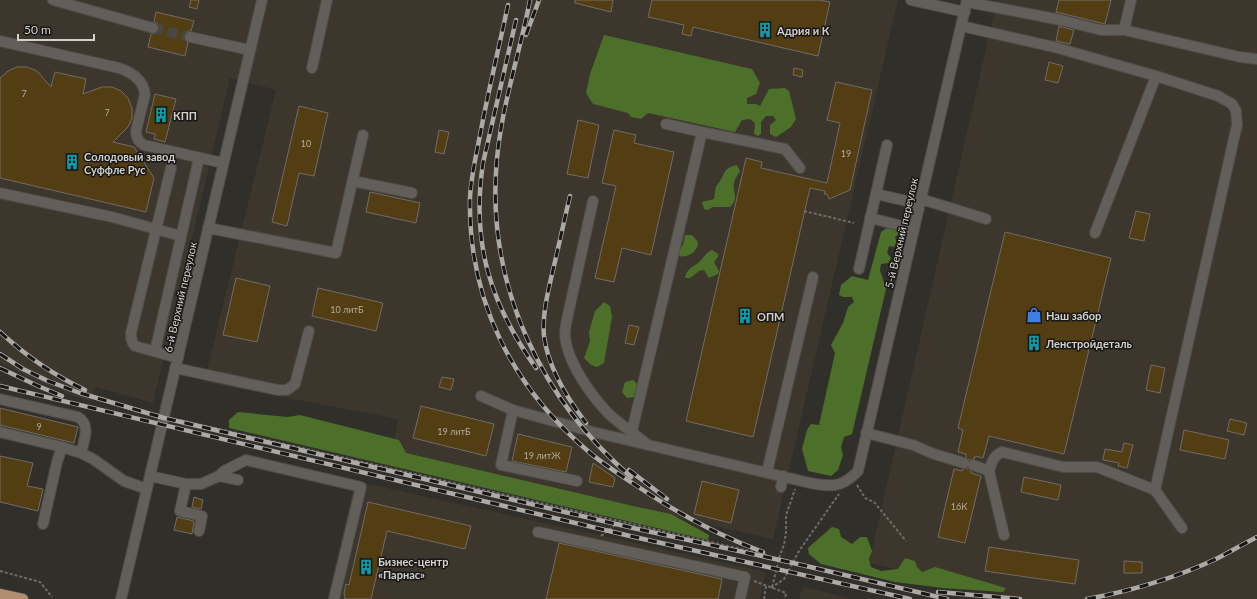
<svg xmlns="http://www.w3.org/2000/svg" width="1257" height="599" viewBox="0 0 1257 599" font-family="Lato,sans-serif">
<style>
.built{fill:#3c362c}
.forest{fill:#4c7029}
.building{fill:#533e13;stroke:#706c67}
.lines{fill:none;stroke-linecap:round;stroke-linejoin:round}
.minor-tunnel{stroke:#494743;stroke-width:10;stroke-dasharray:10 5;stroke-linecap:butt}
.minor-casing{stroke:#4d4b47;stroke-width:12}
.major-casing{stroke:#4d4b47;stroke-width:12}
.path{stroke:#6e6c68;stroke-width:2;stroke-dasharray:3 2;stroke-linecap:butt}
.minor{stroke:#625e59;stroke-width:10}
.major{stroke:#b28e70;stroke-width:10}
.rail-casing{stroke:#acaaa7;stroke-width:4.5}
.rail{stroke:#181715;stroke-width:3;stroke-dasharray:9;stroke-linecap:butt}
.labels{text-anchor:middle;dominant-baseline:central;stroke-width:3;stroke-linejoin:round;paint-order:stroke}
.number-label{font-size:9px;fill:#b3ac9f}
.poi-label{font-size:11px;font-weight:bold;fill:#d3d1ce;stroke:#181715;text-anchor:start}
.street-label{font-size:11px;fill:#d3d1ce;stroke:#181715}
</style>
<rect width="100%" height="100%" fill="#312f2a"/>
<g class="built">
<path d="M 0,0 L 898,0 L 773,539 L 392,453 L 398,419 L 204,382 L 276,90 L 230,78 L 153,403 L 96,387 L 91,402 L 40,383 L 0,363 Z"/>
<path d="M 997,0 L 1257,0 L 1257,599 L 1024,599 L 869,563 Z"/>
<path d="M 355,481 L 766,572 L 760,599 L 327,599 Z"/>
<path d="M 805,587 L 851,599 L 799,599 L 801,592 Z"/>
</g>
<g class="forest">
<path d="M 604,35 L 752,69 L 760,83 L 756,94 L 747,98 L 747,104 L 756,104 L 760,106 L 769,89 L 785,88 L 789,91 L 796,119 L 791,127 L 776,137 L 770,134 L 770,125 L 776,120 L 773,116 L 766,116 L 761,122 L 761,134 L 758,136 L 754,134 L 755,123 L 750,119 L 742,120 L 735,132 L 648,113 L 641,119 L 631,117 L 628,113 L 593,104 L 586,93 L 590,74 Z"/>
<path d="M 737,165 L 740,171 C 738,175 734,180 734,183 C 732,193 740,198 730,207 L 713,207 L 707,210 L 704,209 L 702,202 L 714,199 L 716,186 C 725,178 721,168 737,165 Z"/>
<path d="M 888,227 L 897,229 L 899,234 L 895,237 L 897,243 L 894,247 L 889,246 L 887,253 L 891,258 L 888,263 L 881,264 L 880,270 L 886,289 L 852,434 L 844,437 L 841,447 L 843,455 L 838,470 L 831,476 L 808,471 L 802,449 L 807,430 L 811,424 L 819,425 L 835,353 L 831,345 L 843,323 L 848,307 L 854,302 L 852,297 L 843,297 L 839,295 L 841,285 L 852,276 L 868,280 L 881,232 Z"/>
<path d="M 685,235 L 692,235 L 698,242 C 698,252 688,258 679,256 L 678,251 L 683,245 Z"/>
<path d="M 712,250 L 718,254 L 718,257 L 714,262 L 719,271 L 718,274 L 709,278 L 704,270 L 699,271 L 690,278 L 685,278 C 686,270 692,267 698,263 C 703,259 706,252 712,250 Z"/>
<path d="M 604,302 L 610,306 L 612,317 L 604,363 L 597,367 L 591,365 L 584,358 L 590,341 L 589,332 L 595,311 Z"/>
<path d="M 633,380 L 638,385 L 635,397 L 627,398 L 622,392 L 625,382 Z"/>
<path d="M 238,412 L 287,417 L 300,415 L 399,440 L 406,453 L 633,506 L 671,514 L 709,535 L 708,540 L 229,428 L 229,420 Z"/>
<path d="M 832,527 L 839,529 L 841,537 L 852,544 L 860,537 L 867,537 L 872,551 L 869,559 L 871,567 L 881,571 L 898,569 L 905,558 L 915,561 L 917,567 L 922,572 L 935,567 L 1006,588 L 1003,592 L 943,588 L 895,582 L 821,564 L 809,554 L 808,548 Z"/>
</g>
<g class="building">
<path d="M 191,0 L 199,0 L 197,9 L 189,7 Z"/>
<path d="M 575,0 L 613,0 L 611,12 L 575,3 Z"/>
<path d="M 652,0 L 819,0 L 830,2 L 818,56 L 693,27 L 691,36 L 682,34 L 684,25 L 648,17 Z"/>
<path d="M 1059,0 L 1111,0 L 1105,24 L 1056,12 Z"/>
<path d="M 156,12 L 194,21 L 191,31 L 188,31 L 184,35 L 184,39 L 188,43 L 185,56 L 148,47 L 151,34 L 157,33 L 159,29 L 158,24 L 154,22 Z"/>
<path d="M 1059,26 L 1074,30 L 1070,44 L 1056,41 Z"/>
<path d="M 1049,62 L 1063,66 L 1058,83 L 1045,80 Z"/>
<path d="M 17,67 L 27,67 L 37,71 L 51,87 L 55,72 L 86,79 L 83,94 L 102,87 L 112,87 L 121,91 L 128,98 L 132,108 L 132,118 L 128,127 L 113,142 L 134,147 L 154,178 L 146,212 L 0,178 L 0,78 L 8,71 Z"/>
<path d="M 794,68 L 803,70 L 802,77 L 793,75 Z"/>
<path d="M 836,82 L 872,90 L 850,190 L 829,199 L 827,194 L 824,194 L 825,191 L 810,188 L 753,437 L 686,421 L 746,158 L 762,162 L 761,168 L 827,183 L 840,123 L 827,120 Z"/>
<path d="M 155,94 L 176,99 L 165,142 L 154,139 L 155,134 L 146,132 Z"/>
<path d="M 299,106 L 328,113 L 314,176 L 299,173 L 287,226 L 272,222 Z"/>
<path d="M 578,120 L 599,125 L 588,178 L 567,174 Z"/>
<path d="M 439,130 L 449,132 L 444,154 L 435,152 Z"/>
<path d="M 614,130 L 636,135 L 634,143 L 674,152 L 651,255 L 622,248 L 614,282 L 595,278 L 616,186 L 602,183 Z"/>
<path d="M 370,192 L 420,203 L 416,223 L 366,212 Z"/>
<path d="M 1136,211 L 1150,214 L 1144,241 L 1129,238 Z"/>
<path d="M 1005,232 L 1111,258 L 1064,454 L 989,436 L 983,458 L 975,456 L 974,459 L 969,460 L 966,457 L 966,454 L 958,452 L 963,430 L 958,428 Z"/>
<path d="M 236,278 L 270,286 L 257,342 L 223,335 Z"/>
<path d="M 318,288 L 383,303 L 376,331 L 312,316 Z"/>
<path d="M 629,325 L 639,327 L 634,345 L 625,343 Z"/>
<path d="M 1151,365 L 1165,368 L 1160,393 L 1146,390 Z"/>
<path d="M 442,377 L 454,379 L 451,390 L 439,387 Z"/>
<path d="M 421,406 L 494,424 L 486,456 L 413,438 Z"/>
<path d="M 0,408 L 78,427 L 74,443 L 0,425 Z"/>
<path d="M 1230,419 L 1247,423 L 1244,435 L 1227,431 Z"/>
<path d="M 1184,430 L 1229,440 L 1225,459 L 1180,450 Z"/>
<path d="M 518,434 L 572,447 L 566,472 L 512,461 Z"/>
<path d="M 1124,443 L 1133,445 L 1127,468 L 1118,466 L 1119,463 L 1103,460 L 1105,449 L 1122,452 Z"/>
<path d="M 0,456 L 33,463 L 27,486 L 43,489 L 38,511 L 0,502 Z"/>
<path d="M 593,463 L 615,478 L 613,487 L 589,482 Z"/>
<path d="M 968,468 L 971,471 L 971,473 L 981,476 L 965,543 L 938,537 L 954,469 L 962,471 L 963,469 Z"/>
<path d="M 1024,477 L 1061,485 L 1058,500 L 1021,492 Z"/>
<path d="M 702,481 L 739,490 L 731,523 L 694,514 Z"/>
<path d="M 194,497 L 203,500 L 201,509 L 192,507 Z"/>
<path d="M 368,502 L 471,526 L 465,549 L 387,531 L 371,599 L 345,599 L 344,593 L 346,584 L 349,585 Z"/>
<path d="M 177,517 L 194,521 L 192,534 L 174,530 Z"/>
<path d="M 559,543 L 722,579 L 718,599 L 546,599 Z"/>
<path d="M 989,547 L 1079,560 L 1075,584 L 985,571 Z"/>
<path d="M 1124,561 L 1142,562 L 1142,573 L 1124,573 Z"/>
</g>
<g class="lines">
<path class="minor-tunnel" d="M 153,28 L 190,37"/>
<g class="minor-casing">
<g id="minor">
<path d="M 53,0 L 153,28"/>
<path d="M 911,0 L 965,12"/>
<path d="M 967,2 L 1061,20 L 1101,30 L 1124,30 L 1240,57 L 1257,59"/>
<path d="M 961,26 L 1054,47 L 1156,76 L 1218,96 L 1232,104 L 1236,111 L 1237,125 L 1155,490"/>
<path d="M 1124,30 L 1131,0"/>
<path d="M 190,37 L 250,50"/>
<path d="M 0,41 L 119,68 C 131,72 143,79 145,94 L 136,131 C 136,137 138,142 144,145 L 223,163"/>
<path d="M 312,68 L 327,0"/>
<path d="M 702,132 L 785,149 L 800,168"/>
<path d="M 171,168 L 131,333 C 131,338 131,342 135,346 L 178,358"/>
<path d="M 353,181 L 412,193"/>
<path d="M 0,193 L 112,217 L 181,236"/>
<path d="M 876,194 L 920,204"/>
<path d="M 921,199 L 986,219"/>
<path d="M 593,201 L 567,319 C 566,324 565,329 565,334 C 566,360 590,394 607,412 C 619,424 635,434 648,445"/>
<path d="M 870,218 L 914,229"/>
<path d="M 208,228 L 336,253 L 363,135"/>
<path d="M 1095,233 L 1156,76"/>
<path d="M 859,269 L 887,145"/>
<path d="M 155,351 L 199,158"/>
<path d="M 175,368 L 278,390 L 287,390 L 295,384 L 309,331"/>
<path d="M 481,396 L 513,410 L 593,432 L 810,483 C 831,487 842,488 858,471 L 967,0"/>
<path d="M 0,399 L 78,417 C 91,425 84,440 81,453 L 93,459 L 124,481 L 147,489"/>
<path d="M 513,410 L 501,465 L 577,481"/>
<path d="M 632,431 L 702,132 L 666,124"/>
<path d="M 0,432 L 62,447"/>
<path d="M 866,433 L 913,445 L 934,454 L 964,463"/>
<path d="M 973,465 L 989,471 C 992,462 993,456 1002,452 L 1063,467 L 1097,467 L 1155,490 L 1182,528"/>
<path d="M 989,471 L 1004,535"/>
<path d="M 767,472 L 813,277"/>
<path d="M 150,476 L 186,484 L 201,484 L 219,476 L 224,471 L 246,460 L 361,487 L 334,599"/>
<path d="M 219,476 L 238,480"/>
<path d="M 186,484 L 180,511 L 202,516 L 199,531"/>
<path d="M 781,487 L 783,476"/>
<path d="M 43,524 L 57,462 L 62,447 L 81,453"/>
<path d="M 538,532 L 745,577 L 740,599"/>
<path d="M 121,599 L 262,0"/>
</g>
</g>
<g class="major-casing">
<path id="major" d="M 0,594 L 23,599"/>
</g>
<g class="path">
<path d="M 804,211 L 854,223"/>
<path d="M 180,420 L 767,555"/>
<path d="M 857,485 L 865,498 L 874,502 L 906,541"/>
<path d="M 601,536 L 619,522"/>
<path d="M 0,571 L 40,582 L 52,597"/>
<path d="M 754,581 L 786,593 L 785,599"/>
<path d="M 772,587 L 780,555 L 784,545 L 786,532 L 786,515 L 792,498 L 795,489"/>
<path d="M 771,588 L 784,579 L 799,551 L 839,494"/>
<path d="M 764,599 L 766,586"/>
</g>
<use href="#minor" class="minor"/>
<use href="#major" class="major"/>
<g class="rail-casing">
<g id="rail">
<path d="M 530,0 C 519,57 499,113 496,172 C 489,290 543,401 631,477"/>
<path d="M 508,5 C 499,47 489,88 481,130 C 477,152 471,175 470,198 C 468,300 512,387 589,452 C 603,464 619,474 634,484 C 675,512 717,535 763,552"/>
<path d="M 516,20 L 483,163 C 471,243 490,303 536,368"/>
<path d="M 526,35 L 539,0"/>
<path d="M 570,196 C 564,221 559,245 553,270 C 548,292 542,314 544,336 C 548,368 567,398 586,423"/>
<path d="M 0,332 C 26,356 53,375 85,390"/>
<path d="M 0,354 L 23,369 L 48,381 L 80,393 L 164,418 L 633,528 L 789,562 L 947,599"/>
<path d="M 0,368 L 38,386 L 62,396"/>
<path d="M 0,386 L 630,536 L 910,599"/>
<path d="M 629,470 L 667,499"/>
<path d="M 938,592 L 1020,599"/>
<path d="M 1087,599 C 1131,591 1175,578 1216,559 C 1230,552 1243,544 1257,537"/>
</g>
</g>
<use href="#rail" class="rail"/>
</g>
<defs>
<g id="building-bare" transform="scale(1.2)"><path d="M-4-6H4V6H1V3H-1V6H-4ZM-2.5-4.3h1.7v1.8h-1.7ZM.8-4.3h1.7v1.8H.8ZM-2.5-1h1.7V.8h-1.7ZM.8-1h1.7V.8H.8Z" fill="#0f9aa8" stroke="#181715" stroke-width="2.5" paint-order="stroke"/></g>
<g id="shop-bare" transform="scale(1.2)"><path d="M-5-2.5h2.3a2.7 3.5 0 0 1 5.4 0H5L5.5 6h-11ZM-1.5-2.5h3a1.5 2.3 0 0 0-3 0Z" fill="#3f7fe0" stroke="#181715" stroke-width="2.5" paint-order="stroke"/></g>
</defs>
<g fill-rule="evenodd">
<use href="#building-bare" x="765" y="30"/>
<use href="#building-bare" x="161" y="115"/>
<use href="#building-bare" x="72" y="162"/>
<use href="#shop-bare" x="1034" y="315"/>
<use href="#building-bare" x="745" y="316"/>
<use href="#building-bare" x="1034" y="343"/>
<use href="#building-bare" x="366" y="567"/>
</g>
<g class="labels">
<g class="number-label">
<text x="24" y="93">7</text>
<text x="107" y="112">7</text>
<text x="306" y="143">10</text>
<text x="846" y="153">19</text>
<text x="347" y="309">10 литБ</text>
<text x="39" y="426">9</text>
<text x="454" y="431">19 литБ</text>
<text x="542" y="455">19 литЖ</text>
<text x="959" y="506">16К</text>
</g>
<g class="poi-label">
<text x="777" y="30">Адрия и К</text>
<text x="173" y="115">КПП</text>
<text x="84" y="156">Солодовый завод<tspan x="84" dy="13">Суффле Рус</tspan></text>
<text x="1046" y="315">Наш забор</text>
<text x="757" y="316">ОПМ</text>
<text x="1046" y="343">Ленстройдеталь</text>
<text x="378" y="561">Бизнес-центр<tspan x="378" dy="13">«Парнас»</tspan></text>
</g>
<g class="street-label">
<text transform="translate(901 233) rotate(-77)">5-й Верхний переулок</text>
<text transform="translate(180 297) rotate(-77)">6-й Верхний переулок</text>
</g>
</g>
<path d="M18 34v6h76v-6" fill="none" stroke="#d3d1ce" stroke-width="2"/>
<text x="24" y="34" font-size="12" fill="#d3d1ce" stroke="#181715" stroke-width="3" paint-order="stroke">50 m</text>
</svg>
